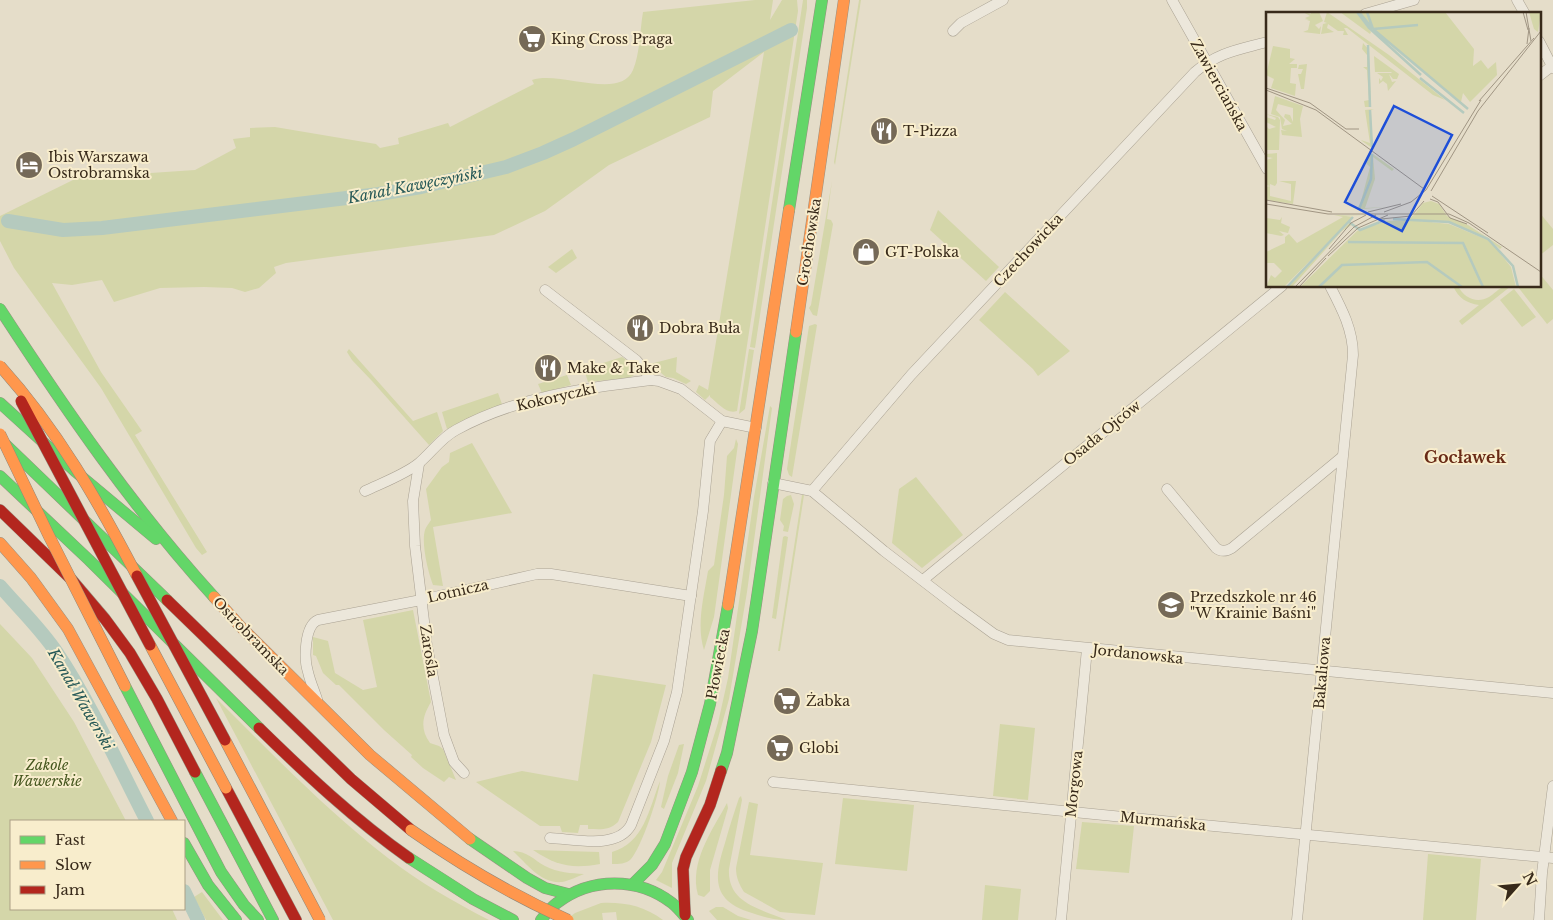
<svg xmlns="http://www.w3.org/2000/svg" width="1553" height="920" viewBox="0 0 1553 920" font-family="'Libre Baskerville',serif">
<style>
.green{fill:#d4d6a9}
.lines{fill:none;stroke-linecap:round;stroke-linejoin:round}
.canal{stroke:#b5cabe;stroke-width:14}
.street-casing{stroke:#aaa293;stroke-width:11}
.fast-casing{stroke:#999182;stroke-width:12}
.slow-casing{stroke:#999182;stroke-width:12}
.jam-casing{stroke:#999182;stroke-width:12}
.street{stroke:#ece7db;stroke-width:10}
.fast{stroke:#63d668;stroke-width:11}
.slow{stroke:#ff974d;stroke-width:11}
.jam{stroke:#b3261e;stroke-width:11}
.slow-bridge-casing{stroke:#8f8779;stroke-width:12;stroke-linecap:butt}
.jam-bridge-casing{stroke:#8f8779;stroke-width:12;stroke-linecap:butt}
.slow-bridge{stroke:#ff974d;stroke-width:11}
.jam-bridge{stroke:#b3261e;stroke-width:11}
.labels{text-anchor:middle;dominant-baseline:central;stroke-width:4;stroke-linejoin:round;paint-order:stroke}
.poi-label{font-size:14px;fill:#382a1a;stroke:#f8edcc;text-anchor:start}
.street-label{font-size:14px;fill:#382a1a;stroke:#f8edcc}
.park-label{font-size:14px;font-style:italic;fill:#46571f;stroke:#f8edcc}
.water-label{font-size:15px;font-style:italic;fill:#285a58;stroke:#f8edcc}
.quarter-label{font-size:16px;font-weight:bold;fill:#692a16;stroke:#f8edcc}
.inset-river{fill:none;stroke:#b5cabe;stroke-width:2.5}
.inset-road{fill:none;stroke:#a09583;stroke-width:1}
.view{fill:#1d4ed8;fill-opacity:0.15;stroke:#1d4ed8;stroke-width:2.5}
.inset-edge{fill:none;stroke:#382a1a;stroke-width:2.5}
</style>
<rect width="100%" height="100%" fill="#e5ddc9"/>
<g class="green">
<path d="M 755,0 L 773,0 L 770,20 L 782,0 L 797,0 L 798,11 L 737,411 C 727,415 718,403 710,397 L 710,395 L 705,400 L 696,392 L 699,385 L 708,390 L 764,52 L 713,91 L 710,117 L 609,165 L 545,211 L 494,235 L 286,263 L 274,267 L 276,273 L 259,288 L 245,292 L 232,288 L 204,287 L 160,288 L 114,302 L 102,280 L 72,285 L 52,283 L 101,372 L 142,431 L 135,435 L 207,552 L 202,555 L 196,548 L 101,388 L 14,268 L 0,241 L 0,216 L 77,178 L 195,170 L 236,148 L 233,139 L 250,137 L 250,128 L 275,127 L 376,144 L 380,148 L 399,144 L 398,138 L 448,123 L 450,127 L 534,84 L 532,80 C 559,70 620,101 633,70 C 640,54 640,29 643,12 Z"/>
<path d="M 803,0 L 807,0 L 807,8 L 755,348 L 750,347 Z"/>
<path d="M 859,0 L 861,0 L 835,165 L 834,162 Z"/>
<path d="M 832,181 L 827,219 L 831,220 L 833,224 L 817,316 L 813,315 L 809,308 L 811,305 Z"/>
<path d="M 938,210 L 999,267 L 986,281 L 930,230 Z"/>
<path d="M 1539,212 L 1553,229 L 1553,245 L 1539,256 Z"/>
<path d="M 572,249 L 577,258 L 556,273 L 548,267 Z"/>
<path d="M 1539,273 L 1553,290 L 1553,319 L 1547,324 L 1518,287 L 1539,286 Z"/>
<path d="M 1453,286 L 1458,286 C 1464,298 1477,304 1489,297 C 1494,294 1498,289 1503,287 C 1504,286 1509,286 1511,286 L 1462,325 L 1459,321 L 1479,305 C 1467,303 1459,299 1453,286 Z"/>
<path d="M 1514,289 L 1536,317 L 1522,327 L 1500,300 Z"/>
<path d="M 1005,292 L 1070,351 L 1038,376 L 1033,369 L 979,320 Z"/>
<path d="M 815,324 L 817,325 L 792,477 L 789,475 L 787,469 L 809,326 Z"/>
<path d="M 349,349 L 413,421 L 437,412 L 443,431 L 429,445 L 372,381 L 352,360 L 347,352 Z"/>
<path d="M 749,349 L 754,350 L 745,409 L 739,414 Z"/>
<path d="M 622,357 L 632,364 L 634,375 L 629,378 L 588,382 L 584,369 Z"/>
<path d="M 677,357 L 676,372 L 691,381 L 686,384 L 673,378 L 666,377 L 650,364 Z"/>
<path d="M 567,375 L 571,385 L 542,393 L 538,384 Z"/>
<path d="M 498,393 L 502,404 L 447,429 L 442,412 Z"/>
<path d="M 770,406 L 772,408 L 747,592 L 729,699 L 706,781 L 672,863 L 672,888 L 656,880 L 662,872 L 698,786 L 718,723 L 728,678 L 754,497 Z"/>
<path d="M 736,439 L 738,444 L 714,617 L 704,650 C 696,625 704,596 708,571 L 714,565 L 724,495 L 727,456 L 734,448 Z"/>
<path d="M 472,443 L 512,513 L 433,527 L 443,586 L 433,585 C 428,572 421,543 425,530 C 426,527 429,523 431,520 L 426,489 L 442,467 L 449,462 L 450,453 Z"/>
<path d="M 916,477 L 963,535 L 922,568 L 892,543 L 899,489 Z"/>
<path d="M 791,495 L 794,504 L 788,532 L 783,531 L 784,526 L 780,520 L 783,499 L 787,496 Z"/>
<path d="M 802,495 L 804,495 L 780,651 L 778,651 Z"/>
<path d="M 785,536 L 788,537 L 776,619 L 772,618 L 783,537 Z"/>
<path d="M 413,610 L 431,702 C 422,717 420,729 430,743 L 439,746 L 443,749 L 456,780 L 449,777 L 444,782 L 423,768 L 411,757 L 412,755 L 384,730 L 339,685 L 336,685 L 323,673 L 316,656 L 313,655 L 313,637 L 328,641 L 335,673 L 363,690 L 377,687 L 363,620 Z"/>
<path d="M 0,624 L 32,658 L 74,722 L 126,821 L 11,821 L 11,909 L 172,909 L 177,920 L 0,920 Z"/>
<path d="M 593,674 L 666,685 L 651,742 L 618,822 C 609,831 600,829 588,829 L 588,825 L 580,825 L 578,833 L 562,832 L 560,826 L 540,826 L 476,782 L 522,771 L 578,781 Z"/>
<path d="M 216,698 C 271,753 325,809 388,858 C 419,882 454,902 489,920 L 333,920 Z"/>
<path d="M 1000,724 L 1035,728 L 1028,800 L 993,796 Z"/>
<path d="M 684,744 L 678,773 L 664,809 L 661,807 L 668,776 L 679,745 Z"/>
<path d="M 660,781 C 659,796 641,848 631,859 C 626,864 619,864 612,864 L 612,852 C 644,843 649,809 660,781 Z"/>
<path d="M 741,796 L 742,800 L 729,869 C 727,904 762,909 786,920 C 774,920 763,917 752,913 C 711,901 714,877 725,843 C 729,828 734,813 739,798 Z"/>
<path d="M 843,798 L 914,805 L 907,871 L 835,864 Z"/>
<path d="M 749,802 L 758,804 L 750,855 L 823,863 L 815,915 L 780,912 L 744,892 C 739,884 736,877 736,868 Z"/>
<path d="M 727,803 L 728,808 L 710,870 L 710,891 L 704,897 L 698,895 C 689,862 712,831 727,803 Z"/>
<path d="M 1082,822 L 1134,826 L 1129,873 L 1076,869 Z"/>
<path d="M 533,850 L 599,852 L 600,864 C 572,869 557,866 533,850 Z"/>
<path d="M 513,851 C 527,851 534,860 545,866 C 558,873 571,873 584,874 C 578,876 569,881 562,882 C 541,884 527,864 513,851 Z"/>
<path d="M 1428,854 L 1481,859 L 1476,920 L 1423,920 Z"/>
<path d="M 985,885 L 1021,889 L 1018,920 L 982,920 Z"/>
<path d="M 202,892 L 223,920 L 206,920 L 194,897 Z"/>
<path d="M 601,903 C 625,902 644,906 663,920 L 617,920 L 616,912 L 602,913 L 603,920 L 566,920 L 575,913 Z"/>
<path d="M 716,907 L 723,907 L 738,916 L 751,920 L 717,920 L 709,911 Z"/>
</g>
<g class="lines">
<g class="canal">
<path d="M 8,221 L 63,230 L 102,228 L 379,194 L 421,187 L 506,167 L 543,153 L 574,139 L 791,30"/>
<path d="M 0,586 C 19,608 41,629 57,653 C 92,706 118,765 147,821"/>
<path d="M 184,891 L 198,920"/>
</g>
<g class="street-casing">
<g id="street">
<path d="M 1172,0 L 1267,169"/>
<path d="M 1517,0 L 1525,14"/>
<path d="M 1365,14 L 1414,0"/>
<path d="M 953,31 L 961,23 L 1003,0"/>
<path d="M 1539,41 L 1553,68"/>
<path d="M 1539,76 L 1552,66"/>
<path d="M 545,290 L 636,360 L 644,369 L 651,380"/>
<path d="M 419,464 L 413,501 L 415,546 L 427,646 L 444,735 L 454,762 L 464,773"/>
<path d="M 773,483 L 812,491 L 884,551 L 957,607 L 994,634 L 1008,640 L 1553,693"/>
<path d="M 1167,489 L 1216,548 C 1221,552 1227,551 1232,548 L 1342,457"/>
<path d="M 365,491 C 382,483 406,474 419,463 C 432,452 441,438 456,430 C 516,397 584,388 651,380 L 659,381 L 681,389 L 722,421 L 756,428"/>
<path d="M 812,491 L 911,375 L 1195,72 C 1219,52 1238,50 1267,42"/>
<path d="M 923,580 L 1282,286"/>
<path d="M 317,699 C 314,690 310,681 308,672 C 304,660 304,626 318,620 L 421,600 L 537,574 L 551,574 L 691,596"/>
<path d="M 773,782 L 1203,825 L 1553,858"/>
<path d="M 550,838 C 574,839 617,850 631,825 L 664,741 L 677,692 L 703,511 L 710,441 L 722,421"/>
<path d="M 1061,920 L 1087,649"/>
<path d="M 1297,920 L 1353,355 C 1353,330 1342,309 1330,286"/>
<path d="M 1539,920 L 1542,873 L 1553,786"/>
</g>
</g>
<g class="fast-casing">
<g id="fast">
<path d="M 789,210 L 822,0"/>
<path d="M 0,309 C 65,409 133,508 214,597"/>
<path d="M 0,403 L 76,472 L 156,539"/>
<path d="M 5,444 L 167,600"/>
<path d="M 0,476 L 89,560 L 259,728"/>
<path d="M 125,686 L 221,872 L 244,905 L 258,920"/>
<path d="M 721,771 L 727,753 L 752,631 L 796,332"/>
<path d="M 195,772 L 273,920"/>
<path d="M 470,839 L 527,878 L 545,888 L 568,894"/>
<path d="M 184,843 L 208,885 L 236,920"/>
<path d="M 409,858 L 473,899 L 513,920"/>
<path d="M 633,884 L 652,865 L 665,844 L 692,772 L 710,704 L 728,605"/>
<path d="M 541,920 C 546,914 551,907 557,903 C 591,877 638,877 672,903 C 678,908 683,914 688,920"/>
</g>
</g>
<g class="slow-casing">
<g id="slow">
<path d="M 796,332 L 844,0"/>
<path d="M 0,543 L 31,578 L 68,629 L 172,821"/>
<path d="M 214,597 L 240,626 L 370,755 L 470,839"/>
<path d="M 728,605 L 789,210"/>
</g>
</g>
<g class="jam-casing">
<g id="jam">
<path d="M 0,510 L 71,579 L 105,619 L 130,653 L 157,699 L 195,772"/>
<path d="M 167,600 L 351,779 L 411,830"/>
<path d="M 259,728 C 306,774 355,820 409,858"/>
<path d="M 226,788 L 296,920"/>
<path d="M 685,915 L 683,869 L 686,857 L 710,805 L 721,771"/>
</g>
</g>
<use href="#street" class="street"/>
<use href="#fast" class="fast"/>
<use href="#slow" class="slow"/>
<use href="#jam" class="jam"/>
<g class="slow-bridge-casing">
<g id="slow-bridge">
<path d="M 0,366 C 57,429 98,501 137,576"/>
<path d="M 0,434 L 49,536 L 125,686"/>
<path d="M 150,645 L 226,788"/>
<path d="M 225,740 L 320,920"/>
<path d="M 411,830 C 461,865 512,895 568,920"/>
</g>
</g>
<g class="jam-bridge-casing">
<g id="jam-bridge">
<path d="M 21,401 L 150,645"/>
<path d="M 137,576 L 225,740"/>
</g>
</g>
<use href="#slow-bridge" class="slow-bridge"/>
<use href="#jam-bridge" class="jam-bridge"/>
</g>
<defs>
<g id="supermarket-disc" transform="scale(1.4375)"><circle r="9.5" fill="#756957" stroke="#f8edcc"/><path d="M-6-5.5h2.5l.6 2H6L4.5 2H-2.5L-4.4-4H-6ZM-1.5 3.2a1.3 1.3 0 1 0 .1 0ZM3 3.2a1.3 1.3 0 1 0 .1 0Z" fill="#fff"/></g>
<g id="restaurant-disc" transform="scale(1.4375)"><circle r="9.5" fill="#756957" stroke="#f8edcc"/><path d="M-5-6h1v4h1v-4h1v4h1v-4h1v5L-1.5 .5V6h-2V.5L-5-1ZM5-6V6H3V1.5H1.5Q1.5-4 5-6Z" fill="#fff"/></g>
<g id="hotel-disc" transform="scale(1.4375)"><circle r="9.5" fill="#756957" stroke="#f8edcc"/><path d="M-6-4.5h1.5V1H6V5H4.5V3h-9V5H-6ZM-4 0a1.8 1.8 0 1 1 3.6 0ZM.5 0V-2.5h3Q6-2.5 6 0Z" fill="#fff"/></g>
<g id="shop-disc" transform="scale(1.4375)"><circle r="9.5" fill="#756957" stroke="#f8edcc"/><path d="M-5-2.5h2.3a2.7 3.5 0 0 1 5.4 0H5L5.5 6h-11ZM-1.5-2.5h3a1.5 2.3 0 0 0-3 0Z" fill="#fff"/></g>
<g id="school-disc" transform="scale(1.4375)"><circle r="9.5" fill="#756957" stroke="#f8edcc"/><path d="M0-5L7-2L0 1L-7-2ZM-4 1L0 2.5L4 1V4Q0 6-4 4Z" fill="#fff"/></g>
</defs>
<g fill-rule="evenodd">
<use href="#supermarket-disc" x="532" y="39"/>
<use href="#restaurant-disc" x="884" y="131"/>
<use href="#hotel-disc" x="29" y="165"/>
<use href="#shop-disc" x="866" y="252"/>
<use href="#restaurant-disc" x="640" y="328"/>
<use href="#restaurant-disc" x="548" y="368"/>
<use href="#school-disc" x="1171" y="605"/>
<use href="#supermarket-disc" x="787" y="701"/>
<use href="#supermarket-disc" x="780" y="748"/>
</g>
<g class="labels">
<g class="poi-label">
<text x="551" y="39">King Cross Praga</text>
<text x="903" y="131">T-Pizza</text>
<text x="48" y="157">Ibis Warszawa<tspan x="48" dy="16">Ostrobramska</tspan></text>
<text x="885" y="252">GT-Polska</text>
<text x="659" y="328">Dobra Buła</text>
<text x="567" y="368">Make &amp; Take</text>
<text x="1190" y="597">Przedszkole nr 46<tspan x="1190" dy="16">"W Krainie Baśni"</tspan></text>
<text x="806" y="701">Żabka</text>
<text x="799" y="748">Globi</text>
</g>
<g class="street-label">
<text transform="translate(1219 85) rotate(61)">Zawierciańska</text>
<text transform="translate(809 242) rotate(-81)">Grochowska</text>
<text transform="translate(1028 250) rotate(-47)">Czechowicka</text>
<text transform="translate(556 397) rotate(-13)">Kokoryczki</text>
<text transform="translate(1102 433) rotate(-39)">Osada Ojców</text>
<text transform="translate(458 591) rotate(-13)">Lotnicza</text>
<text transform="translate(251 636) rotate(46)">Ostrobramska</text>
<text transform="translate(429 651) rotate(81)">Zarośla</text>
<text transform="translate(1138 654) rotate(6)">Jordanowska</text>
<text transform="translate(718 664) rotate(-79)">Płowiecka</text>
<text transform="translate(1322 673) rotate(-85)">Bakaliowa</text>
<text transform="translate(1074 784) rotate(-84)">Morgowa</text>
<text transform="translate(1163 821) rotate(6)">Murmańska</text>
</g>
<g class="park-label">
<text x="47" y="765">Zakole<tspan x="47" dy="16">Wawerskie</tspan></text>
</g>
<g class="water-label">
<text transform="translate(415 185) rotate(-11)">Kanał Kawęczyński</text>
<text transform="translate(81 699) rotate(60)">Kanał Wawerski</text>
</g>
<g class="quarter-label">
<text x="1465" y="457">Gocławek</text>
</g>
</g>
<g transform="translate(1266 12)">
<rect width="275" height="275" fill="#e5ddc9"/>
<path d="M 37,0 L 45,2 L 45,0 L 56,0 L 59,1 L 53,0 L 57,9 L 49,13 L 53,17 L 55,14 L 54,22 L 37,20 L 42,18 L 44,9 L 38,7 L 43,8 L 39,6 L 44,4 ZM 61,0 L 123,43 L 179,88 L 167,83 L 81,16 L 78,16 L 82,23 L 77,23 L 78,19 L 72,19 L 62,12 L 61,16 L 68,20 L 55,22 L 57,12 L 61,11 L 58,10 ZM 74,0 L 90,0 L 105,20 L 104,22 ZM 94,0 L 179,0 L 208,37 L 207,54 L 215,48 L 222,57 L 230,50 L 231,63 L 204,90 L 197,81 L 195,90 L 106,16 ZM 263,0 L 275,0 L 272,20 L 268,17 ZM 97,31 L 103,38 L 105,95 L 99,95 L 98,89 L 103,88 L 101,58 L 97,55 L 101,55 L 101,43 L 96,37 ZM 7,34 L 24,37 L 24,46 L 29,47 L 23,52 L 31,52 L 31,56 L 25,56 L 24,71 L 30,72 L 29,84 L 5,76 L 8,67 L 0,63 ZM 108,44 L 133,62 L 131,67 L 127,67 L 123,62 L 126,70 L 130,69 L 122,79 L 121,72 L 117,69 L 113,72 L 113,66 L 115,69 L 117,65 L 111,61 L 125,61 L 126,60 L 109,60 ZM 41,52 L 38,77 L 35,77 L 32,62 L 35,62 L 37,57 L 32,57 L 33,53 ZM 9,84 L 37,94 L 34,107 L 36,125 L 16,123 L 15,118 L 21,119 L 16,117 L 14,105 L 5,102 ZM 12,92 L 27,96 L 27,110 L 24,103 L 19,102 L 18,105 L 26,112 L 17,114 L 19,108 L 10,98 ZM 108,97 L 105,98 L 106,136 L 116,143 L 96,129 L 95,128 L 104,131 L 99,98 ZM 0,102 L 12,105 L 14,108 L 13,138 L 0,138 L 0,114 L 3,117 L 10,115 L 0,110 L 0,105 L 9,108 L 10,106 ZM 104,140 L 128,157 L 126,159 L 107,145 L 109,167 L 99,196 L 120,195 L 85,198 L 93,197 L 104,155 L 100,151 ZM 11,141 L 11,171 L 9,174 L 4,172 L 4,184 L 25,189 L 25,172 L 13,169 L 30,169 L 27,192 L 0,188 L 0,175 L 4,174 L 0,173 L 0,148 L 7,146 L 1,145 L 0,142 ZM 165,189 L 173,192 L 181,204 L 202,213 L 236,235 L 234,237 L 222,227 L 185,211 L 141,207 L 148,203 L 157,191 ZM 68,203 L 99,204 L 80,204 L 87,205 L 18,275 L 0,275 L 5,263 L 9,266 L 16,259 L 8,251 L 0,251 L 0,240 L 19,231 L 19,225 L 23,222 L 31,231 L 77,205 ZM 16,205 L 15,211 L 24,215 L 22,221 L 13,219 L 18,223 L 15,224 L 0,221 L 0,206 L 14,208 ZM 144,208 L 183,212 L 224,229 L 245,255 L 250,275 L 34,275 L 91,219 L 121,209 ZM 83,211 L 87,212 L 76,219 L 26,275 L 22,275 Z" fill="#d4d6a9" fill-rule="evenodd"/>
<path class="inset-river" d="M 91,0 L 103,16 L 155,63M 93,0 L 107,17M 101,0 L 107,17M 107,17 L 202,97M 107,17 L 152,13M 102,33 L 104,95M 154,66 L 198,101M 104,98 L 106,135M 93,197 L 105,167 L 106,142M 127,207 L 183,210 L 222,227 L 247,254 L 252,275M 83,210 L 94,218 L 119,208M 82,230 L 197,231 L 217,275M 21,275 L 87,205M 53,275 L 76,253 L 161,250 L 196,275"/>
<path class="inset-road" d="M 257,0 L 262,18M 260,0 L 265,29M 261,32 L 263,16M 0,76 L 44,91 L 80,117 L 93,117M 0,78 L 50,98 L 158,177M 213,89 L 268,26M 165,179 L 212,99 L 275,19M 166,184 L 222,221M 164,187 L 172,190 L 184,206 L 201,212M 0,188 L 66,200M 0,192 L 62,202 L 183,202 L 203,211 L 275,260M 102,200 L 135,192M 118,200 L 145,190 L 160,178 L 215,88M 115,207 L 145,204 L 158,189M 63,237 L 85,211 L 100,203M 62,244 L 92,216 L 122,203M 29,275 L 88,215 L 110,203M 33,275 L 60,246"/>
<path class="view" d="M 128,94 L 186,123 L 136,219 L 79,190 Z"/>
<rect width="275" height="275" class="inset-edge"/>
</g>
<rect x="10" y="820" width="175" height="90" fill="#f8edcc" stroke="#ab9f85"/>
<rect x="20" y="836" width="25" height="8" fill="#63d668" stroke="#ab9f85"/>
<text x="55" y="845" font-size="15" fill="#382a1a">Fast</text>
<rect x="20" y="861" width="25" height="8" fill="#ff974d" stroke="#ab9f85"/>
<text x="55" y="870" font-size="15" fill="#382a1a">Slow</text>
<rect x="20" y="886" width="25" height="8" fill="#b3261e" stroke="#ab9f85"/>
<text x="55" y="895" font-size="15" fill="#382a1a">Jam</text>
<g transform="translate(1518 885) rotate(63)" stroke="#f8edcc" stroke-width="4" paint-order="stroke">
<path d="M0-4L9 19L0 12L-9 19Z" fill="#382a1a"/>
<text y="-8" font-size="14" font-weight="bold" text-anchor="middle" fill="#382a1a">N</text>
</g>
</svg>
